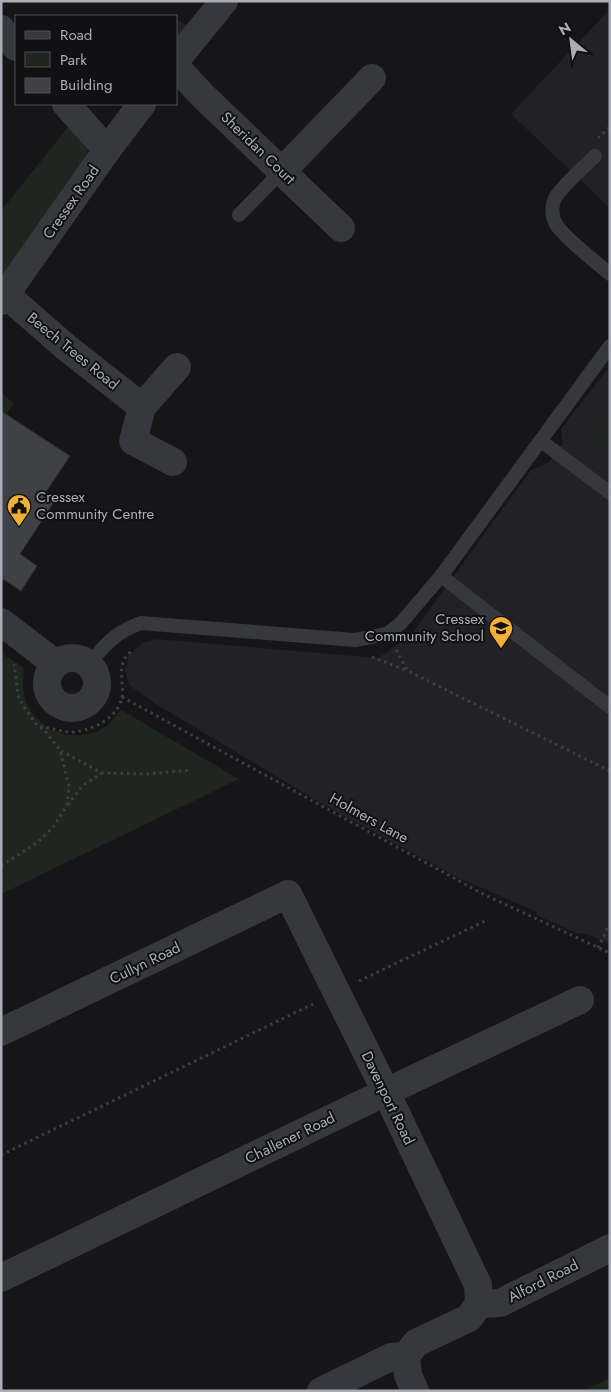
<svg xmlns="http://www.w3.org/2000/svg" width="611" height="1392" viewBox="0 0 611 1392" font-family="Jost,sans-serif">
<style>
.built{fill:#222225}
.green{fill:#1e261f}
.building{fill:#404145;stroke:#303034}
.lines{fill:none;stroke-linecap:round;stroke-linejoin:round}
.path{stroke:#3d3f44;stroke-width:3;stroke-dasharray:2.5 4;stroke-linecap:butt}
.service{stroke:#37383d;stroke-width:14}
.minor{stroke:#37383d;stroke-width:28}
.tertiary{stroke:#37383d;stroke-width:28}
.labels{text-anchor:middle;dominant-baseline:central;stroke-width:4;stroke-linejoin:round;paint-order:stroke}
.street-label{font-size:15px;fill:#a8adb8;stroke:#111113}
.poi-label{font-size:15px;fill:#a8adb8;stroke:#111113;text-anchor:start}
</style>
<rect width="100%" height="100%" fill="#161618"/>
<g class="built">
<path d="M 610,9 L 610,208 L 511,114 Z"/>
<path d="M 610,366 L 610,944 L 584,933 L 579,934 L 536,915 L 537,912 L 457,877 L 321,803 L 156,704 L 129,685 L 125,671 L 129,655 L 143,643 L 156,639 L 378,658 L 410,636 L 531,470 L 548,463 L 563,444 L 561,429 Z"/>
</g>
<g class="green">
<path d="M 176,19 L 189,27 L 176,44 Z"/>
<path d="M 73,121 C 87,136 90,145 85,165 L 5,274 L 1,273 L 1,211 Z"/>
<path d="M 1,393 L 14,403 L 1,422 Z"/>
<path d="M 610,413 L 610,452 L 591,437 Z"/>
<path d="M 1,653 L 24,668 C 23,677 22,686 24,695 C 32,728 72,746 102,729 C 110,724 115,717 121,710 L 239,779 L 1,894 Z"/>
<path d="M 610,1378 L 610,1391 L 583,1391 Z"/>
</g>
<path class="building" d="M 1,411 L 70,456 L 45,493 L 55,500 L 20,554 L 37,566 L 21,591 L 3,579 L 1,582 Z"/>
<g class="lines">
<g class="path">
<path d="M 598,138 L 610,127"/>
<path d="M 396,650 L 408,671 L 610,771"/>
<path d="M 372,657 L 408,671"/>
<path d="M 122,697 L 485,895 L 610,953"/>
<path d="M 40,727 C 52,727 63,733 74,732 C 93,730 118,718 122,697 C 124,684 118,670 125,658 C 127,655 130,652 133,649"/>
<path d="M 61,751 L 102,773 L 148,774 L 191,770"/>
<path d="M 68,805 L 82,786 L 102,773"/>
<path d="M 1,866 L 38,842 L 54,826 L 67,805 L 69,786 L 60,750 L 45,731 L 37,725 L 23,706 L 18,695 L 14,664"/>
<path d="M 598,948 L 610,923"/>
<path d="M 359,981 L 485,921"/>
<path d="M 1,1155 L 313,1004"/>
</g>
<g class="service">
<path d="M 595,156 C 582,169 567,181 557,195 C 551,203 551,216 556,224 C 562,236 598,264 610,274"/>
<path d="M 239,215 L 282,171"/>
<path d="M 541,441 L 610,493"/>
<path d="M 441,576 L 610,707"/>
<path d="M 88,665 C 106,644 114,633 141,623 L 355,640 L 387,634 L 401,623 L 441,576 L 610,346"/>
</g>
<g class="minor">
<path d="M 1,29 L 16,47"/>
<path d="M 176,67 L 203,96 L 341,228"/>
<path d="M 66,104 L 107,150"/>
<path d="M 282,171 L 372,78"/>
<path d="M 6,295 L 67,348 L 142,407"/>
<path d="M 173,462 L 133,441 L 142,407 L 177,367"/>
<path d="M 1,622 L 56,664"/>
<circle cx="72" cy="683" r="25"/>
<path d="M 1,1032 L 288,894 L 386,1092 L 478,1285 L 479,1304"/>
<path d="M 1,1278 L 386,1092 L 580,1000"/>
<path d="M 406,1356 L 408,1375 L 415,1391"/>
<path d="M 321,1391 L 391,1357 L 406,1356 L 416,1343 L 469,1318 L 479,1304 L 500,1303 L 610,1248"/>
</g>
<g class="tertiary">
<path d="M 176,60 L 224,1"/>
<path d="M 1,301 L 107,150 L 142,104"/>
</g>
</g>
<defs>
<g id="civic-pin" transform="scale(1.25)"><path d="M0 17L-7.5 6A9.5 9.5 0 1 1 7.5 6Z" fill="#f2b134" stroke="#111113"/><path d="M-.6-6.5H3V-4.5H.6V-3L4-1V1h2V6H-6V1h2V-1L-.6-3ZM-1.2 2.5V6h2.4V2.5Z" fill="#111"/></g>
<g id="school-pin" transform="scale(1.25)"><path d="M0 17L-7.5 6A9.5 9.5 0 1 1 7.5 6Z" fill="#f2b134" stroke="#111113"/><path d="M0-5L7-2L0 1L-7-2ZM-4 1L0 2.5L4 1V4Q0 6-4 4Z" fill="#111"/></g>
</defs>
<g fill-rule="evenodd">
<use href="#civic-pin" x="19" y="506"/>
<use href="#school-pin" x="501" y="628"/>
</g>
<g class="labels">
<g class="street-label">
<text transform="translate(258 148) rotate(44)">Sheridan Court</text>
<text transform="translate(71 202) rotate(-55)">Cressex Road</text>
<text transform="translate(73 351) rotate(39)">Beech Trees Road</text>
<text transform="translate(369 818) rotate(29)">Holmers Lane</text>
<text transform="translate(145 963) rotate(-26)">Cullyn Road</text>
<text transform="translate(388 1098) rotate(64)">Davenport Road</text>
<text transform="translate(290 1138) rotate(-26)">Challener Road</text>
<text transform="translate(543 1281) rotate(-27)">Alford Road</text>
</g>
<g class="poi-label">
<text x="36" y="497">Cressex<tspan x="36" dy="17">Community Centre</tspan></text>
<text x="484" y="619" text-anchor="end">Cressex<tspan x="484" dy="17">Community School</tspan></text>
</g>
</g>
<rect width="611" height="1392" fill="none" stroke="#a8adb8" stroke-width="5"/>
<rect x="15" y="15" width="162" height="90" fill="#111113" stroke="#4d4f55"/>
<rect x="25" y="31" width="25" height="8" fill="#37383d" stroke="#4d4f55"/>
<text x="60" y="40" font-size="15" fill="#a8adb8">Road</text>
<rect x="25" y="52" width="25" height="15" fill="#1e261f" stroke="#4d4f55"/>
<text x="60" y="65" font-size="15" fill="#a8adb8">Park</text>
<rect x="25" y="78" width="25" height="15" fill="#404145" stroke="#4d4f55"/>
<text x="60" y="90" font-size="15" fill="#a8adb8">Building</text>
<g transform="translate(571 40) rotate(331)" stroke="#111113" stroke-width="4" paint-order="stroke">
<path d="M0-4L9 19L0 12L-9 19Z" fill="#a8adb8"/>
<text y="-8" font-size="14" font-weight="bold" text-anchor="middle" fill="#a8adb8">N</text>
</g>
</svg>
